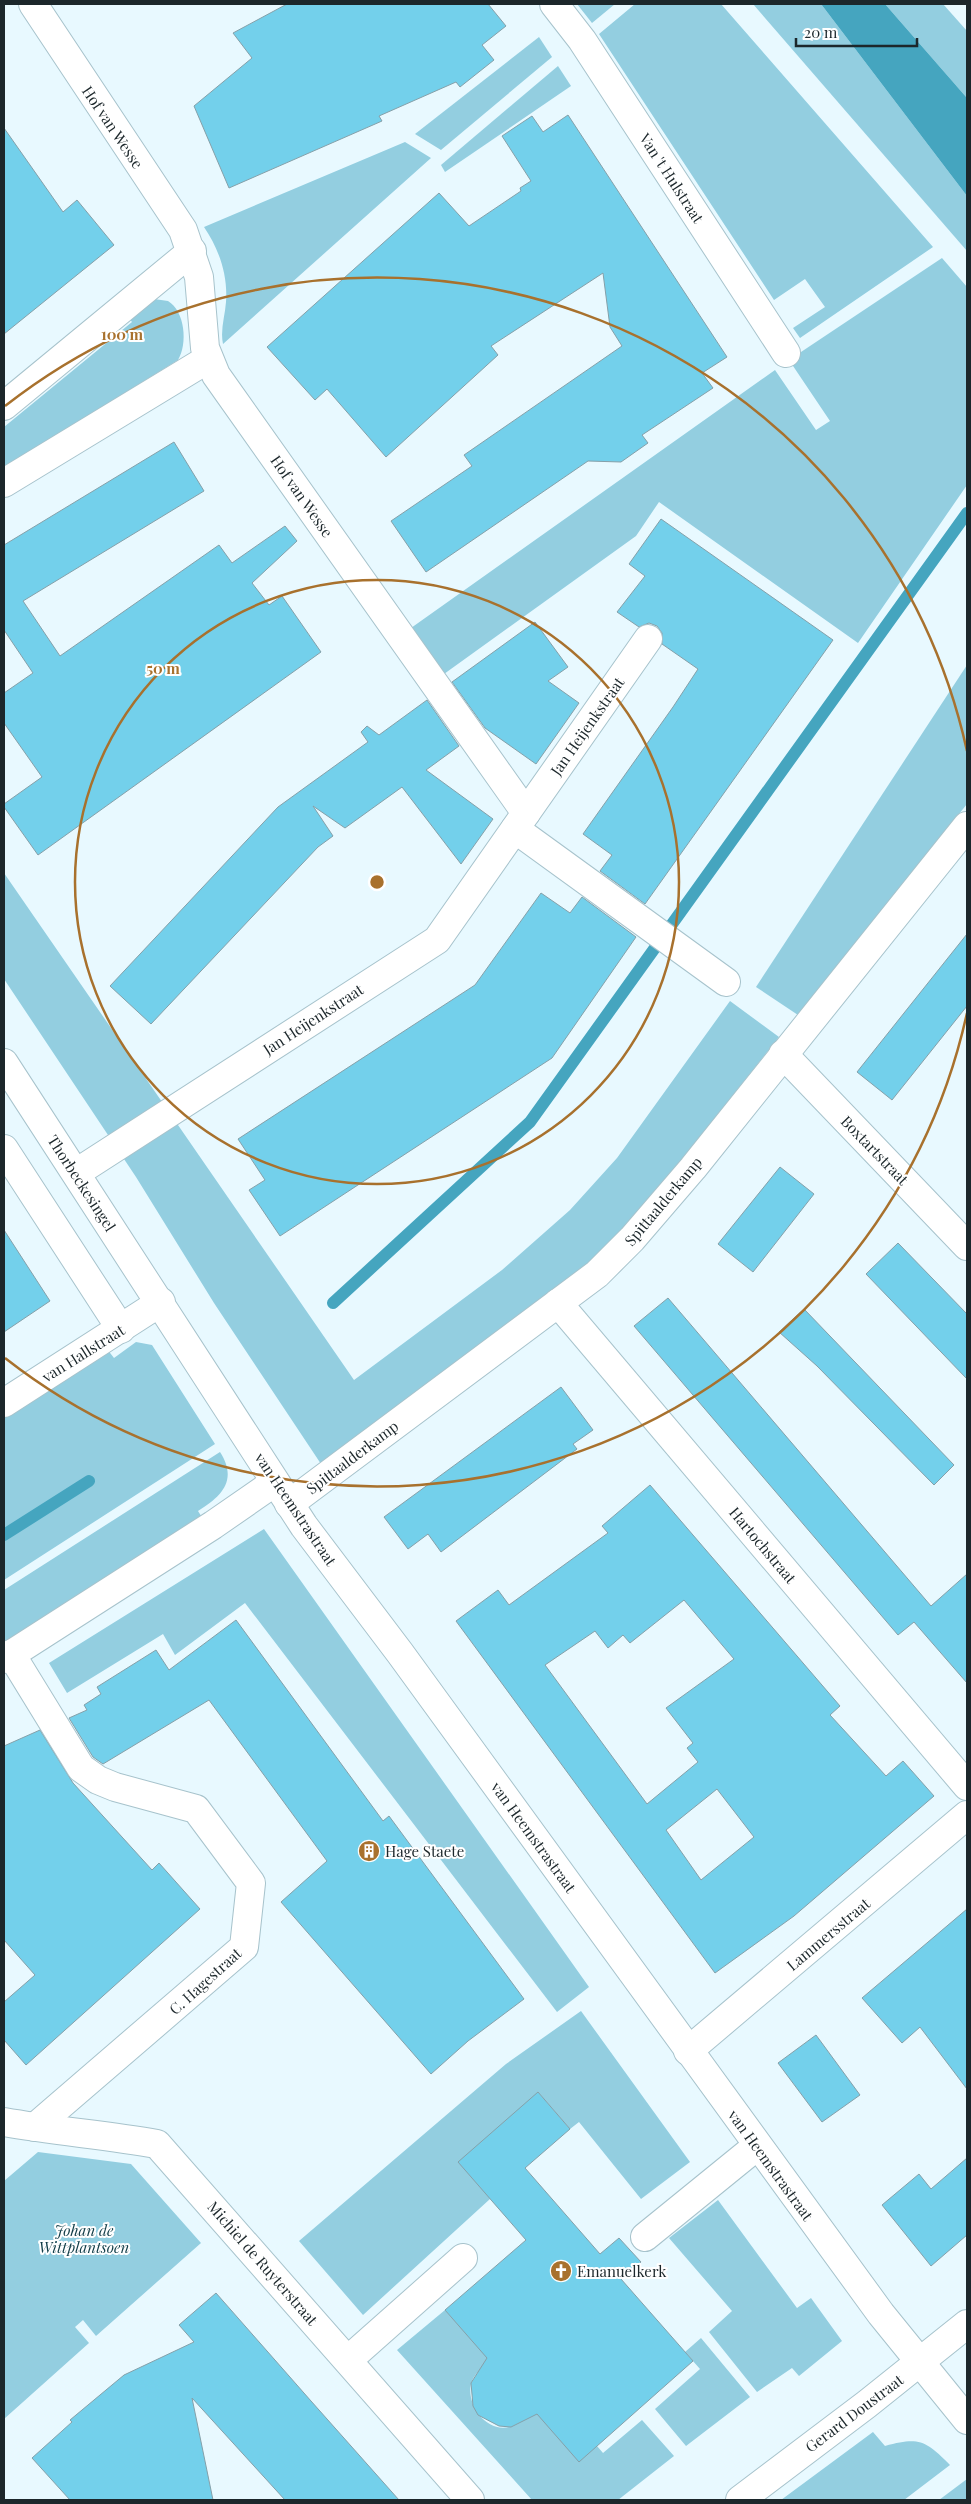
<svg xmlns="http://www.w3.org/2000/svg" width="971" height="2504" viewBox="0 0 971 2504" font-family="'Playfair Display',serif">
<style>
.green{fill:#93cee0}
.water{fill:#45a5bf}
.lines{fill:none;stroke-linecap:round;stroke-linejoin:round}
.stream{stroke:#45a5bf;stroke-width:12}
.building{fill:#73d0eb;stroke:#85a0a9;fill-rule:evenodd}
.minor-casing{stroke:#a7c3cc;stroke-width:30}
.minor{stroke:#fff;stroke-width:28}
.ring{fill:none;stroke:#a8712d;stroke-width:2.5}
.labels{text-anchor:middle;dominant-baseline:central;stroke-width:4;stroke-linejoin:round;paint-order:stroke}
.street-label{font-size:15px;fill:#1c272b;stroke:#fff}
.poi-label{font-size:15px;fill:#1c272b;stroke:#fff;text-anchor:start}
.park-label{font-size:15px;font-style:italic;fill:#103c47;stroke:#fff}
.centre{fill:#a8712d;stroke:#fff;stroke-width:2.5}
.ring-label{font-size:15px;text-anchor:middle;font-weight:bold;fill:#a8712d;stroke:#fff;stroke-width:4;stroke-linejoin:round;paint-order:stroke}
</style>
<rect width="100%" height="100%" fill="#e8f9ff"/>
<g class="green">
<path d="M 577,4 L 615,4 L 592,23 Z"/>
<path d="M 635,4 L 721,4 L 933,247 L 800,338 L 793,328 L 825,307 L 805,279 L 774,300 L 599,34 Z"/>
<path d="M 753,4 L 821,4 L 967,196 L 967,251 Z"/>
<path d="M 885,4 L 943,4 L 967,31 L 967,98 Z"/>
<path d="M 539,37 L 552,57 L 441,150 L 415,134 Z"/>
<path d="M 558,66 L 571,86 L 445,172 L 441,165 Z"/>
<path d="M 405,142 L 431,158 L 223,344 C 220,330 225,316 226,302 C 228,275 219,249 204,227 Z"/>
<path d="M 942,258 L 967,287 L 967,485 L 858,643 L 659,502 L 636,536 L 444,674 L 411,628 L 775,370 L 816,430 L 830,421 L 789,360 Z"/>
<path d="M 154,299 L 168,301 C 185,311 188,344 178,360 L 4,468 L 4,427 L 132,322 L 128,317 Z"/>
<path d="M 967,665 L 967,804 L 798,1015 L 756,987 Z"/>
<path d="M 4,873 L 354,1380 L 502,1270 L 570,1210 L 617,1158 L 730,1001 L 779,1037 L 630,1225 L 598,1257 L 321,1464 L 214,1303 L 136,1177 L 4,979 Z"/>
<path d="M 136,1342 L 152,1345 L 215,1444 L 4,1580 L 4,1417 L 107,1349 L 114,1358 Z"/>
<path d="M 220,1452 C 238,1480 222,1496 198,1511 L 203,1519 L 4,1643 L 4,1590 Z"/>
<path d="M 264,1529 L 589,1987 L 557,2012 L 245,1603 L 175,1655 L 163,1634 L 67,1693 L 49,1663 Z"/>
<path d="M 581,2011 L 690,2162 L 641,2199 L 579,2122 L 570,2129 L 538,2092 L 490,2199 L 363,2315 L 299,2241 L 506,2064 Z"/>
<path d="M 38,2152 L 131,2164 L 201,2243 L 96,2336 L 83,2320 L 75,2327 L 89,2343 L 4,2419 L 4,2181 Z"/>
<path d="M 718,2200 L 797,2308 L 811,2298 L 842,2341 L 799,2376 L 792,2368 L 757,2392 L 709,2332 L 732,2311 L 669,2238 Z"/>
<path d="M 445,2310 L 490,2360 C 483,2367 473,2375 471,2384 C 466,2406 488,2435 512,2426 C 519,2424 528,2415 534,2411 L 597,2446 L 603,2453 L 642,2420 L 674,2456 L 618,2500 L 532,2500 L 397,2350 Z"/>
<path d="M 701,2338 L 750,2397 L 686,2446 L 655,2409 L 700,2369 L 685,2352 Z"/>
<path d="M 873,2432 L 885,2446 C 919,2437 925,2440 950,2465 L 904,2500 L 781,2500 Z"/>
<path d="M 967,2479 L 967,2500 L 939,2500 Z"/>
</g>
<path class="water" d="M 821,4 L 885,4 L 967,98 L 967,196 Z"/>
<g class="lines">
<g class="stream">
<path d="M 333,1303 L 530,1122 L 967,513"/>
<path d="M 4,1535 L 89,1481"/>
</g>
</g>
<g class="building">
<path d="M 287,4 L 488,4 L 506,26 L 482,45 L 494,60 L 460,87 L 456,82 L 379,116 L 382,121 L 229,188 L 194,106 L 252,58 L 233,33 Z"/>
<path d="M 568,115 L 727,357 L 702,373 L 713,388 L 642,435 L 648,443 L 621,462 L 588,461 L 426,572 L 391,521 L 472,466 L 464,455 L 622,346 L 610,327 L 603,273 L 491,346 L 498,355 L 386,457 L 327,389 L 315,400 L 267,347 L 439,193 L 469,226 L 521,191 L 520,188 L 531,181 L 502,136 L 532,116 L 543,132 Z"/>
<path d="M 4,128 L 63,212 L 77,200 L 114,245 L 4,334 Z"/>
<path d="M 174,442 L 204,491 L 23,601 L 60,656 L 219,545 L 232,563 L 285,526 L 297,541 L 252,583 L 269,605 L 282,596 L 321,652 L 38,855 L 4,807 L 4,804 L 42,777 L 4,723 L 4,693 L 33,673 L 4,630 L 4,545 Z"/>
<path d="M 661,519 L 833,640 L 645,904 L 600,871 L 612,855 L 583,834 L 673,707 L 698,669 L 662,644 L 662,633 L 657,626 L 649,623 L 639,627 L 617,612 L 645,576 L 629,564 Z"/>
<path d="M 535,622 L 568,667 L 548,681 L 579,703 L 536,764 L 485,728 L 452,682 Z"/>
<path d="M 427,700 L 459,746 L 426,770 L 493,819 L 461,864 L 402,787 L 345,828 L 313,806 L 333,836 L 318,847 L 151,1024 L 110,986 L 278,807 L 368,742 L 361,732 L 367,726 L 379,735 Z"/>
<path d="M 541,893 L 570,913 L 582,897 L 636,937 L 552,1058 L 280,1236 L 249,1190 L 265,1180 L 238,1139 L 475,985 Z"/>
<path d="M 967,934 L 967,1006 L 892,1100 L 857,1072 Z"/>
<path d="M 780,1167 L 814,1194 L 753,1272 L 718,1244 Z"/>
<path d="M 4,1230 L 50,1301 L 4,1332 Z"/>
<path d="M 898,1243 L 967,1314 L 967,1379 L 866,1274 Z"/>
<path d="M 668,1298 L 931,1606 L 967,1574 L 967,1683 L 914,1622 L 898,1635 L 634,1326 Z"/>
<path d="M 804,1309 L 954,1465 L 934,1485 L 817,1366 L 779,1332 Z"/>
<path d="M 561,1387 L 593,1430 L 573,1444 L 577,1449 L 441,1552 L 428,1534 L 408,1549 L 384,1517 Z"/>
<path d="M 650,1485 L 840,1706 L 830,1715 L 886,1776 L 903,1761 L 934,1796 L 794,1916 L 715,1973 L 456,1621 L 498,1590 L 509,1605 L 608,1533 L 602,1526 ZM 684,1600 L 734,1659 L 666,1708 L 693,1743 L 687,1748 L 698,1762 L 647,1804 L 545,1665 L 595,1631 L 608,1648 L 623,1635 L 630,1643 ZM 717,1789 L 754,1837 L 701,1880 L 666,1830 Z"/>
<path d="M 236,1620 L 383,1821 L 389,1816 L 524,1999 L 468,2041 L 431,2074 L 281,1902 L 327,1861 L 209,1700 L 103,1764 L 93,1757 L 69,1718 L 87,1710 L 84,1705 L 101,1694 L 97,1687 L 156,1650 L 169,1670 Z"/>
<path d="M 40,1730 L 73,1783 L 152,1870 L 159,1863 L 200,1909 L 26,2065 L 4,2040 L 4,2002 L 35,1975 L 4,1940 L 4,1746 Z"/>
<path d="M 967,1909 L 967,2089 L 920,2027 L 902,2043 L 862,1998 Z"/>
<path d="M 816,2035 L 860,2095 L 822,2122 L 778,2063 Z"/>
<path d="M 538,2092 L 570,2129 L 525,2168 L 600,2254 L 619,2238 L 641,2262 L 621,2279 L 693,2361 L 579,2462 L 537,2414 L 511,2427 L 499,2426 L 478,2415 L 473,2406 L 471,2383 L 487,2358 L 445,2310 L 526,2240 L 458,2162 Z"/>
<path d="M 967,2158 L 967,2235 L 931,2266 L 882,2205 L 919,2174 L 931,2189 Z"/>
<path d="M 216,2293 L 311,2401 L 399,2500 L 285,2500 L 192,2398 L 213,2500 L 70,2500 L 32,2458 L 72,2422 L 70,2420 L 124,2375 L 194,2342 L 179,2325 Z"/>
</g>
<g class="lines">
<g class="minor-casing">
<g id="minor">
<path d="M 33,4 L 183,230 L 199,277 L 205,348 L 216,375 L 526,813"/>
<path d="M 554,4 L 582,40 L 786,353"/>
<path d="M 4,406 L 192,251"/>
<path d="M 4,483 L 208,359"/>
<path d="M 515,829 L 726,982"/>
<path d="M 783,1054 L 967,1246"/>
<path d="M 4,1063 L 304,1526 L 400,1653 L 881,2314 L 967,2420"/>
<path d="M 4,1149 L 121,1329"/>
<path d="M 76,1173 L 437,940 L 648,639"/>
<path d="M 558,1303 L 967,1786"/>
<path d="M 4,1403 L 161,1302"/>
<path d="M 289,1504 L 597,1274 L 632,1239 L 693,1168 L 967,826"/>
<path d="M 11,1654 L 81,1768 L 98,1780 L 115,1787 L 196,1809 L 251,1883 L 244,1947 L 35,2127"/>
<path d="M 4,1659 L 213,1525 L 275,1482"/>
<path d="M 688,2051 L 967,1815"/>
<path d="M 4,2122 C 54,2131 106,2135 157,2144 L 470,2500"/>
<path d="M 645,2237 L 757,2146"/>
<path d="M 348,2360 L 463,2258"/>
<path d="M 740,2500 L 867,2404 L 967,2324"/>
</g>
</g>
<use href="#minor" class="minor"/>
</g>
<g class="ring">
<circle cx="377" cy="882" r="302"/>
<path d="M967 1013A604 604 0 0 1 5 1358M5 406A604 604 0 0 1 967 751"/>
</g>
<defs>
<g id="building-disc" transform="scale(1.125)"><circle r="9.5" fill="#a8712d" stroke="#fff"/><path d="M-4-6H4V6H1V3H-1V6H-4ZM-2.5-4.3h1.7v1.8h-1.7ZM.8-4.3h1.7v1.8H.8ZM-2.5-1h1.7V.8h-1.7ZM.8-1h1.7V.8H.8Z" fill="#fff"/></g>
<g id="church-disc" transform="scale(1.125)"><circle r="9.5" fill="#a8712d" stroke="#fff"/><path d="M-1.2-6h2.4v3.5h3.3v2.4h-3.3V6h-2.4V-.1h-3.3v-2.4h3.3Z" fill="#fff"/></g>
</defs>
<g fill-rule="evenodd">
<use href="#building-disc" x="369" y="1851"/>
<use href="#church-disc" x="561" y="2271"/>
</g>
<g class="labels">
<g class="street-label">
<text transform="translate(113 127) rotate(56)">Hof van Wesse</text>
<text transform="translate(672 178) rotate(57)">Van 't Hulstraat</text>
<text transform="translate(302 496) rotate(55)">Hof van Wesse</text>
<text transform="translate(587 726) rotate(-55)">Jan Heijenkstraat</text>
<text transform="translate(313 1019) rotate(-33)">Jan Heijenkstraat</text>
<text transform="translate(875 1150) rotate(46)">Boxtartstraat</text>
<text transform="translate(82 1183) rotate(57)">Thorbeckesingel</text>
<text transform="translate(663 1201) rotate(-50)">Spittaalderkamp</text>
<text transform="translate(83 1353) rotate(-32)">van Hallstraat</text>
<text transform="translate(352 1457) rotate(-37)">Spittaalderkamp</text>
<text transform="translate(296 1509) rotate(56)">van Heemstrastraat</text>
<text transform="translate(763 1545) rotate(50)">Hartochstraat</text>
<text transform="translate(534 1837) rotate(54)">van Heemstrastraat</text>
<text transform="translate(828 1934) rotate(-40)">Lammersstraat</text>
<text transform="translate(205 1981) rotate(-42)">C. Hagestraat</text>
<text transform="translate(771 2165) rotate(54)">van Heemstrastraat</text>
<text transform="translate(263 2263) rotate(49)">Michiel de Ruyterstraat</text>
<text transform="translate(854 2413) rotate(-37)">Gerard Doustraat</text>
</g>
<g class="poi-label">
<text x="385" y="1851">Hage Staete</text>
<text x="577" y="2271">Emanuelkerk</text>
</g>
<g class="park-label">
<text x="84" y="2230">Johan de<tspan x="84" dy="17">Wittplantsoen</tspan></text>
</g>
</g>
<circle cx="377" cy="882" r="8" class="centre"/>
<g class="ring-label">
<text x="122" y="340">100 m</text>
<text x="163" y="674">50 m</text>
</g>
<rect width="971" height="2504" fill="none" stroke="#1c272b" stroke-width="10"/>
<path d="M796 38v8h121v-8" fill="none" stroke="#1c272b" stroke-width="2.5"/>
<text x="804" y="38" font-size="15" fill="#1c272b" stroke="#ffffff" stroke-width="4" paint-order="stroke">20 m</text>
</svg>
